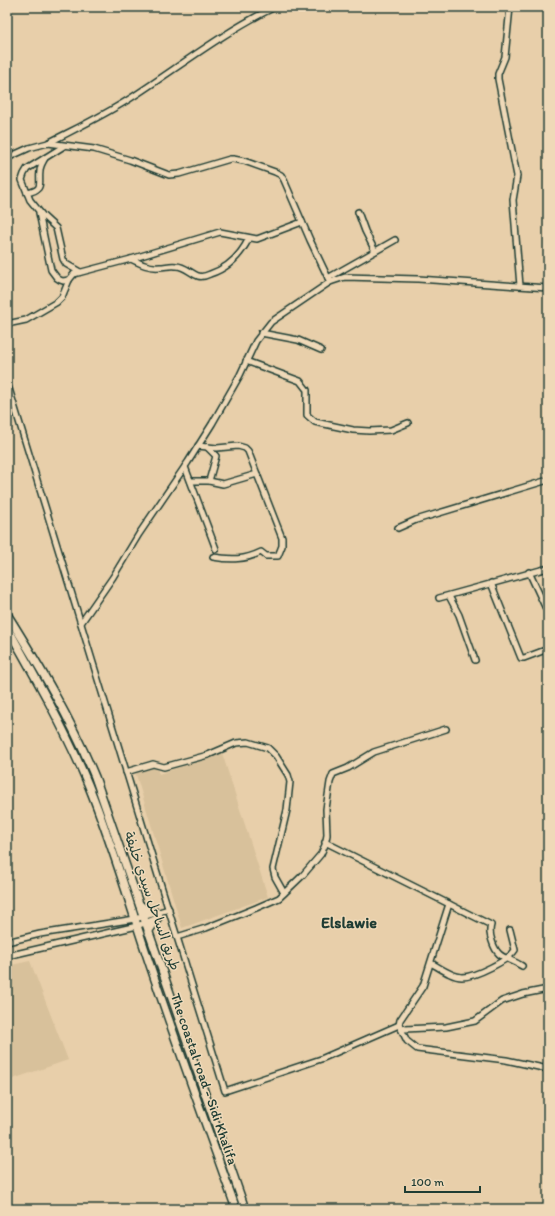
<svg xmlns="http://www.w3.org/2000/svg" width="555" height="1216" viewBox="0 0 555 1216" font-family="Itim,'Playpen Sans Arabic',sans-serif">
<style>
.built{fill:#d8c19b}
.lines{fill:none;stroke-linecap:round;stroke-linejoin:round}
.minor-casing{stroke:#1f3d34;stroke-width:8}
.highway-casing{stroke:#1f3d34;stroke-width:10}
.minor{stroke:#efd9b8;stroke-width:5}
.highway{stroke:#efd9b8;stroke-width:7}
.labels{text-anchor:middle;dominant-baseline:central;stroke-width:3;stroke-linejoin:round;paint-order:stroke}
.street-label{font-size:14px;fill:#1f3d34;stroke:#efd9b8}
.quarter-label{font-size:16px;font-weight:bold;fill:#1f3d34;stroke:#efd9b8}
</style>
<rect width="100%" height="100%" fill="#e8cfaa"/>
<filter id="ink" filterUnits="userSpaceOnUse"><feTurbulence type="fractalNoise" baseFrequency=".025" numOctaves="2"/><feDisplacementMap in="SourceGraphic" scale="8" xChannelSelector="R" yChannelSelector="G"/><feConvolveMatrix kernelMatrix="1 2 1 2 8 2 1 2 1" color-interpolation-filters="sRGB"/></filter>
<g filter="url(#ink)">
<g class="built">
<path d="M 222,753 L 268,897 L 182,928 L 135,771 L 155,764 L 159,774 Z"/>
<path d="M 30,961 L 68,1060 L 7,1081 L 7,966 Z"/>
</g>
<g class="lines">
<g class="minor-casing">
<g id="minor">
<path d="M 510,7 L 505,57 L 498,74 L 498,79 L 517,176 L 513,200 L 520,286"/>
<path d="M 48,143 C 77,128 107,114 134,96 C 180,66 225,31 275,7"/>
<path d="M 64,146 L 27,169 L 24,174 L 22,180 L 30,200 L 43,216 L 56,228 L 63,259 L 66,264 L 80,272"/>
<path d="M 7,158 L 29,148 L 48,143 L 94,149 L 130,160 L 169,175 L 179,174 L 230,159 L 233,159 L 244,161 L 275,172 L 281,175 L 284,180 L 310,240 L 330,282"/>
<path d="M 27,193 C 45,189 38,184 40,171 C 40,166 43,162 45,158"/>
<path d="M 358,212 L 365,231 L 375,251"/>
<path d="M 39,213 L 51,270 L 57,278 L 60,280 L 63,281 L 69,280"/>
<path d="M 131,259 C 141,264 149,268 160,267 C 165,267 171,265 176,266 C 185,266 190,273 198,276 C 202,277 206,276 210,274 C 228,268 241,255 249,238"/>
<path d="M 328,278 L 395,240"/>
<path d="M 7,324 L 26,320 L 57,302 L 62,297 L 69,280 L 74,274 L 131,259 L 220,232 L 257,239 L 302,222"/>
<path d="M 261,333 L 298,340 L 321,350"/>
<path d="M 246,361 L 300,381 L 307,390 L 307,415 L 315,422 L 353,430 L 369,431 L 391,430 L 408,423"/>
<path d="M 7,382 L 163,892 L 225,1091 L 321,1059 L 399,1025"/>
<path d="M 198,446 L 217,448 L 238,446 L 245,448 L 248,451 L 282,538 L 282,546 L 278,556 L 266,556 L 261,552 C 245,560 231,560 213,557"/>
<path d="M 185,467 L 216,549"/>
<path d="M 191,481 L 209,481 L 216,456 L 207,447"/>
<path d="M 209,481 L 223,484 L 257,474"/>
<path d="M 398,528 L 416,520 L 548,480"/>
<path d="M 529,572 L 548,613"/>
<path d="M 491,583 L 521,658 L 524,658 L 548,649"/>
<path d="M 449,596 L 459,615 L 475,660"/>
<path d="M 439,598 L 548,568"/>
<path d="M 81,623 L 113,577 L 139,534 L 188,462 L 212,424 L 240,375 L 256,341 L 271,322 L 330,282 L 345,277 L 418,279 L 548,288"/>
<path d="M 126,772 L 153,764 L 164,767 L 208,755 L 236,743 L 248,742 L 268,748 L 276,756 L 288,775 L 290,782 L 287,810 L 273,869 L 275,877 L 284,893"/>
<path d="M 325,842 L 491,925 C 489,931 490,935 492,941 C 498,960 506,956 522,966"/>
<path d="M 449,904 L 423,986 L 400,1020 L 399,1025 L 407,1041 L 417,1049 L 506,1060 L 548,1069"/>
<path d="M 177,937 L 206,928 L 256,908 L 279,898 L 303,875 L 321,854 L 325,845 L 327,835 L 326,809 L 330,782 L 333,774 L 348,768 L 374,752 L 446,729"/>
<path d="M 7,942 L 40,934 L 135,919 L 169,909"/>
<path d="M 7,956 L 137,926 L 157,918"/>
<path d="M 431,963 C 440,968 452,977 462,977 C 475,977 509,960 515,950 L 510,930"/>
<path d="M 400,1026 L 405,1029 L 446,1027 L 475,1021 L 502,1001 L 523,994 L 548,989"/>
</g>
</g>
<g class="highway-casing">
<g id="highway">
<path d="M 7,614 C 40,667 71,719 95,777 L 245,1209"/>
<path d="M 7,627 C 36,678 65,729 88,784 C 113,845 131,909 152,971 C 179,1051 208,1130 236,1209"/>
<path d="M 140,905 L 147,910 L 158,913"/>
<path d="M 148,932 L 159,916"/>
</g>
</g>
<use href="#minor" class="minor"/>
<use href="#highway" class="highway"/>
</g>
</g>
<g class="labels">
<g class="street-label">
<text transform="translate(152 901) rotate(71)">طريق الساحل سيدي خليفة</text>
<text transform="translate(204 1079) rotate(71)">The coastal road - Sidi Khalifa</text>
</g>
<g class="quarter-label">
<text x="349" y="922">Elslawie</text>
</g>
</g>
<rect width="555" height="1216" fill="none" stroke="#efd9b8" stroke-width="24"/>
<rect x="12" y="12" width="531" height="1192" fill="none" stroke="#1f3d34" stroke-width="1.5" filter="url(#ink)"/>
<path d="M405 1186v6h75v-6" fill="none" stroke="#1f3d34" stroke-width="2"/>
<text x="411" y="1186" font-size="12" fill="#1f3d34" stroke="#efd9b8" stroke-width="3" paint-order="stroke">100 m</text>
</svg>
